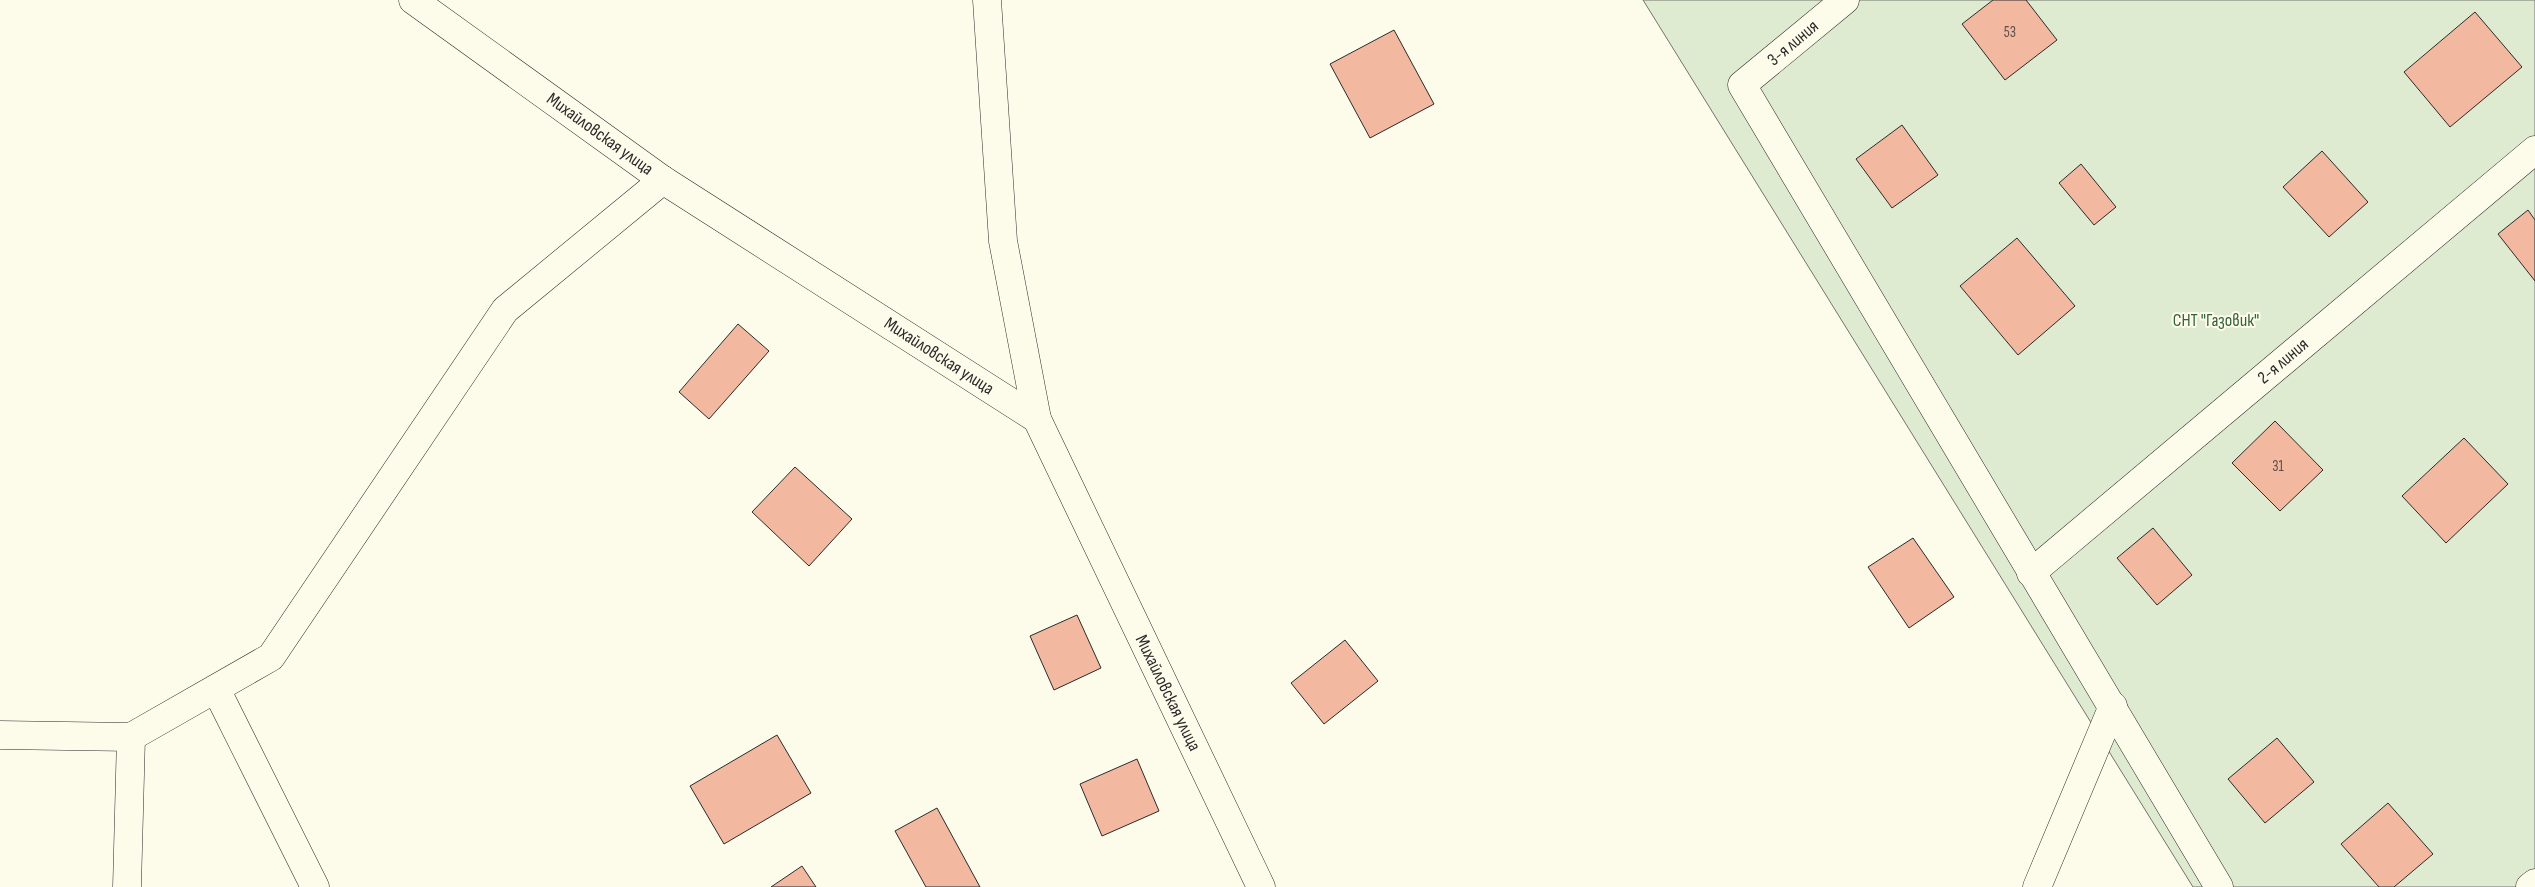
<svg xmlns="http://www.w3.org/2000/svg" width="2535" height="887" viewBox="0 0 2535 887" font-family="'Sofia Sans Condensed',sans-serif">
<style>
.green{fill:#deebd1;stroke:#74746e}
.building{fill:#f2b8a0;stroke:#2b2b2b}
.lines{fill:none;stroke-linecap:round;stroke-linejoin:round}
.minor-casing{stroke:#2b2b2b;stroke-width:29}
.minor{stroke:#fdfbea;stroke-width:28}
.labels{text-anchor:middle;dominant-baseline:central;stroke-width:4;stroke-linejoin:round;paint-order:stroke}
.number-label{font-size:15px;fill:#5d4e48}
.street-label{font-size:18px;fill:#2b2b2b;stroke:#fdfbea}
.park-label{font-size:18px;fill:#34623c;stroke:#fdfbea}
</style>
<rect width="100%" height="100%" fill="#fdfbea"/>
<path class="green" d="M 1643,0 L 2535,0 L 2535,887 L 2193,887 Z"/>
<g class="building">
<path d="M 1993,0 L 2026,0 L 2057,40 L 2005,80 L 1962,24 Z"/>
<path d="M 2475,12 L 2522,67 L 2450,127 L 2404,72 Z"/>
<path d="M 1394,30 L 1434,104 L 1370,138 L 1330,64 Z"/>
<path d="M 1902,125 L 1938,175 L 1892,208 L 1856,159 Z"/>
<path d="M 2322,151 L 2368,202 L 2329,237 L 2283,187 Z"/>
<path d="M 2081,164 L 2116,207 L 2094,225 L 2059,183 Z"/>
<path d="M 2528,210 L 2535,220 L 2535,281 L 2498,234 Z"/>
<path d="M 2017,238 L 2075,306 L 2018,355 L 1960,286 Z"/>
<path d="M 738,324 L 769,351 L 709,419 L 679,392 Z"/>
<path d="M 2275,421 L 2323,470 L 2280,511 L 2232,463 Z"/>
<path d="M 2464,438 L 2508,484 L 2446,543 L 2402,496 Z"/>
<path d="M 795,467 L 852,519 L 809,566 L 752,512 Z"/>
<path d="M 2153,528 L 2192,575 L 2157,605 L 2117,558 Z"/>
<path d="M 1913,538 L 1954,597 L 1909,628 L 1868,567 Z"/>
<path d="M 1077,615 L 1101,668 L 1054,690 L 1030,636 Z"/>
<path d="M 1345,640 L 1378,681 L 1324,724 L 1291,683 Z"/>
<path d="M 777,735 L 811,793 L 724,844 L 690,786 Z"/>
<path d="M 2277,738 L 2314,782 L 2265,823 L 2228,779 Z"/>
<path d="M 1137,759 L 1159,811 L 1102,836 L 1080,784 Z"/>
<path d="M 2388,803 L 2433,854 L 2394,887 L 2379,887 L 2341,844 Z"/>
<path d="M 937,808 L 980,887 L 926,887 L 895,831 Z"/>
<path d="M 802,866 L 816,887 L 771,887 Z"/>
</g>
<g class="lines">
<g class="minor-casing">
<g id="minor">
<path d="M 413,0 L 663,180 L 1037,419 L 1261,887"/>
<path d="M 987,0 L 1003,241 L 1037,419"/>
<path d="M 1845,0 L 1742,85 L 2219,887"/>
<path d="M 2031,573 L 2535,150"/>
<path d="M 216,689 L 315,887"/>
<path d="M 0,735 L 131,737 L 271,657 L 505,310 L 663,180"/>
<path d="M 127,887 L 131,737"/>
<path d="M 2037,887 L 2113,706"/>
<path d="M 2530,887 L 2535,883"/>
</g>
</g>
<use href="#minor" class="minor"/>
</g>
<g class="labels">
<g class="number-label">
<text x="2010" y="32">53</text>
<text x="2278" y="466">31</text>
</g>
<g class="street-label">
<text transform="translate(1793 43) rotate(-40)">3-я линия</text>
<text transform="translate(600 134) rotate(36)">Михайловская улица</text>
<text transform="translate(939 356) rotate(33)">Михайловская улица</text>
<text transform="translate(2283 361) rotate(-40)">2-я линия</text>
<text transform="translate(1168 693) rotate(64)">Михайловская улица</text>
</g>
<g class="park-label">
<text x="2216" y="320">СНТ "Газовик"</text>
</g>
</g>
</svg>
